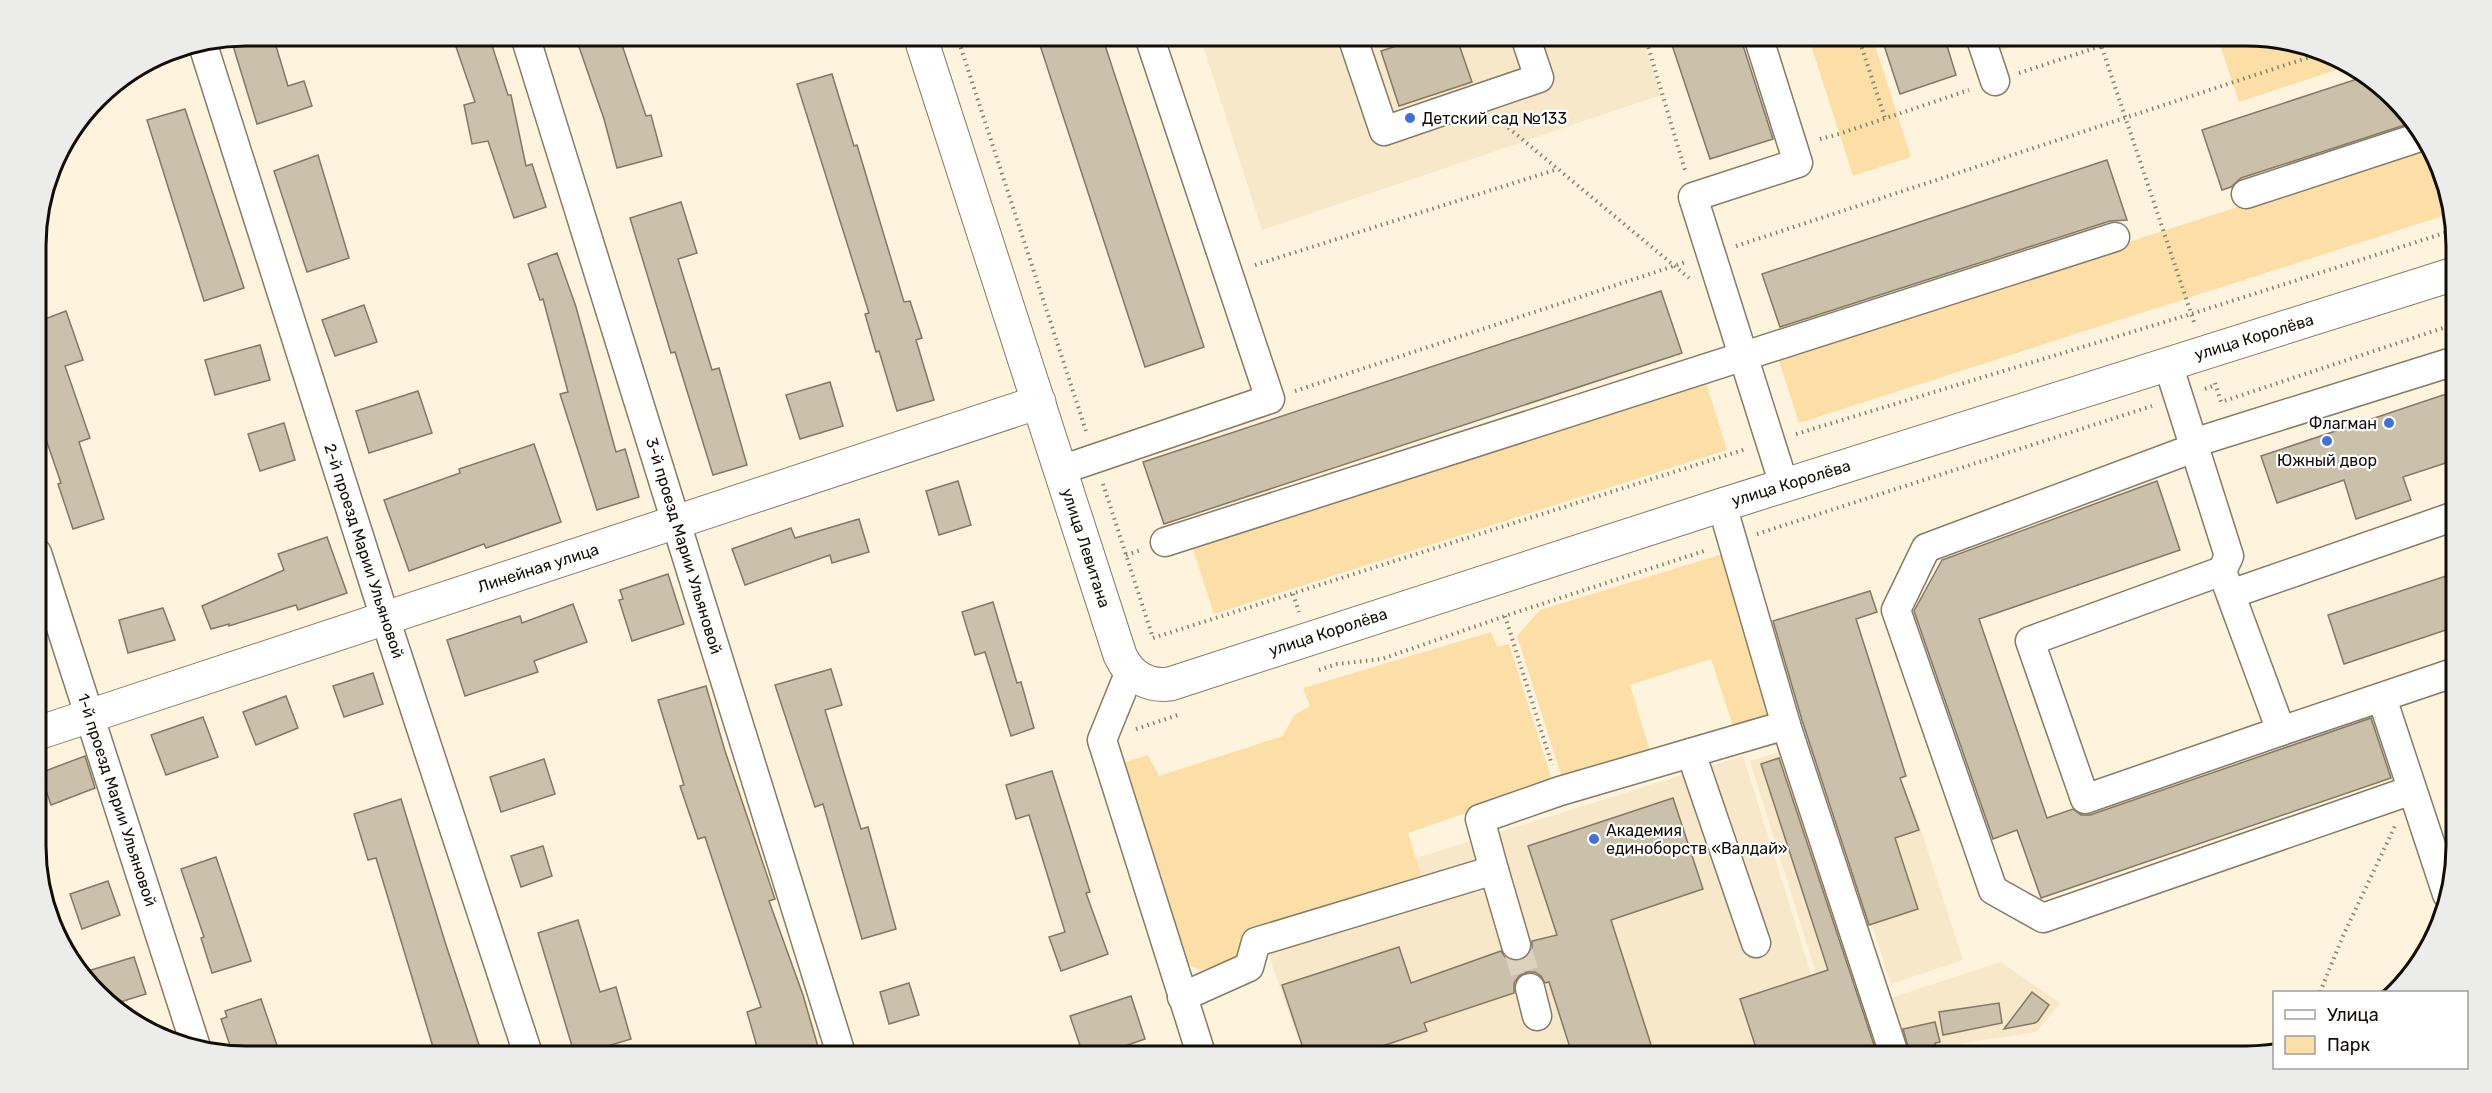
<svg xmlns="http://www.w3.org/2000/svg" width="2492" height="1093" viewBox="0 0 2492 1093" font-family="Rubik,sans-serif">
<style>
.built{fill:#f7e8ca}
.green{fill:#fbdfa6}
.building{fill:#cbc0aa;stroke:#837864;stroke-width:1.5}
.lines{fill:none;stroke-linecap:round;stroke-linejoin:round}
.minor-tunnel{stroke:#dbd1bc;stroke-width:28;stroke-dasharray:28 14;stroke-linecap:butt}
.minor-casing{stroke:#857b66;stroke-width:31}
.major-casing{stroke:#857b66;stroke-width:35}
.path{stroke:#888071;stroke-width:4;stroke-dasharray:1.5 4.5;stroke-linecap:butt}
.minor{stroke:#fff;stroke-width:28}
.major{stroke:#fff;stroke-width:33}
.poi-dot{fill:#416fe0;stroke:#fff;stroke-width:2}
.labels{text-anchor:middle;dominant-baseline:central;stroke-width:4.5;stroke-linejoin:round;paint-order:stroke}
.poi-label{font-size:16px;fill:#120e07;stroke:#fff;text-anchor:start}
.street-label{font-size:16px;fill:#120e07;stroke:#fff}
.rim{fill:none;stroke:#120e07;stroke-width:3}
</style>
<rect width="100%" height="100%" fill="#fef3dc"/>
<g class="built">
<path d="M 1200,36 L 1642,36 L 1661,95 L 1262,230 Z"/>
<path d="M 1786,750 L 1882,1057 L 1842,1057 L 1750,761 Z"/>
<path d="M 1743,756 L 1837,1057 L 1304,1057 L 1253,909 Z"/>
<path d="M 1914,808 L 1963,960 L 1891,984 L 1842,831 Z"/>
<path d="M 2001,962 L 2060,1003 L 2037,1032 L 1946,1046 L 1949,1057 L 1902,1057 L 1884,1000 Z"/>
</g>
<g class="green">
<path d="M 1808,36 L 1872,36 L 1911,157 L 1853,176 Z"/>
<path d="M 1996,36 L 2044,36 L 2001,50 Z"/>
<path d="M 2217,36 L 2245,36 L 2326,52 L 2345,67 L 2239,102 Z"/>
<path d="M 2424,147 L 2452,213 L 1799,423 L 1777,355 Z"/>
<path d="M 1706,383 L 1727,450 L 1214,614 L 1192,546 Z"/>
<path d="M 1729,552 L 1774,707 L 1761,722 L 1735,732 L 1711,659 L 1630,685 L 1650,751 L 1562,778 L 1517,636 L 1540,610 Z"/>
<path d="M 1491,632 L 1497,647 L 1509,644 L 1553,783 L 1408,833 L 1422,878 L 1240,961 L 1201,970 L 1184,963 L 1120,764 L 1148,755 L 1159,776 L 1283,736 L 1294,715 L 1310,706 L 1303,688 Z"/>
</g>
<g class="building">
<path d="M 246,36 L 273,36 L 288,86 L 304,81 L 312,106 L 257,124 L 231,39 Z"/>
<path d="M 470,36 L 489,36 L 508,95 L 511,95 L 526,166 L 532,164 L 546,207 L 514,218 L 488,141 L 472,144 L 464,105 L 475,102 L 454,41 Z"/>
<path d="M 602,36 L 619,36 L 646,116 L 651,115 L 662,156 L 617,168 L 604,119 L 578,44 Z"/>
<path d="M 1037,36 L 1102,36 L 1204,347 L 1145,367 Z"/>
<path d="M 1427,36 L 1456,36 L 1472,82 L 1399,106 L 1381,51 Z"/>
<path d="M 1669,36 L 1740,36 L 1773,139 L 1710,159 Z"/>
<path d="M 1881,36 L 1944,36 L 1956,75 L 1900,94 Z"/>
<path d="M 832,74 L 854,146 L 857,145 L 904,302 L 910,301 L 922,338 L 916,340 L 934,400 L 897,411 L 879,351 L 876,352 L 865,314 L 869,313 L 797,84 Z"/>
<path d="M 2360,78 L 2412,118 L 2414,122 L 2241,178 L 2231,187 L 2222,190 L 2202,130 Z"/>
<path d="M 185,109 L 244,288 L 204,301 L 147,120 Z"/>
<path d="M 318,155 L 349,258 L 307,272 L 274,171 Z"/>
<path d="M 2107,160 L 2127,220 L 2110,221 L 1780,327 L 1762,274 Z"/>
<path d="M 681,202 L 697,253 L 678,259 L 712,370 L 719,368 L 747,465 L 713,475 L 675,352 L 671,353 L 630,218 Z"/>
<path d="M 557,253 L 576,307 L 616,452 L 625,449 L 639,497 L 597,510 L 560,394 L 568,392 L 543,299 L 540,300 L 528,264 Z"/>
<path d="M 1661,291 L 1682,353 L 1164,524 L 1143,462 Z"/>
<path d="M 364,305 L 377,342 L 335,356 L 322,320 Z"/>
<path d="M 66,311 L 83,360 L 65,366 L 90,438 L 79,442 L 104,519 L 73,529 L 58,484 L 61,483 L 37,413 L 37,322 Z"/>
<path d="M 260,345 L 270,380 L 215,395 L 205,360 Z"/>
<path d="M 830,382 L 843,426 L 800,439 L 786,395 Z"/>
<path d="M 418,391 L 432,433 L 369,453 L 356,411 Z"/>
<path d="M 2455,391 L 2455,460 L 2403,477 L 2411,500 L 2356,519 L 2344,480 L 2277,503 L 2261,456 Z"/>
<path d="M 284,423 L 295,460 L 260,471 L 248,434 Z"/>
<path d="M 534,444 L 561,522 L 486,548 L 484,544 L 409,571 L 384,500 L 460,473 L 459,469 Z"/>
<path d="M 958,481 L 971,525 L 939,535 L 926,491 Z"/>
<path d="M 2157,481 L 2180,550 L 1979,619 L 2047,818 L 2073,809 L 2081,815 L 2090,815 L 2371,718 L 2391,778 L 2041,898 L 2017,830 L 1993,839 L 1914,611 L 1942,560 Z"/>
<path d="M 859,519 L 869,552 L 832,563 L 830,555 L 745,585 L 732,549 L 791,528 L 795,538 Z"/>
<path d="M 327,537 L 347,593 L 298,610 L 296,605 L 229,626 L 229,624 L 211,629 L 202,606 L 284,570 L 278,554 Z"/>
<path d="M 2455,573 L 2455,627 L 2344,664 L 2328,615 Z"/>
<path d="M 668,574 L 684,624 L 632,641 L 619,600 L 623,599 L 620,590 Z"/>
<path d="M 1870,591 L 1877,612 L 1856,619 L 1906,776 L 1900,778 L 1919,830 L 1895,838 L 1918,909 L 1869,925 L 1802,720 L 1773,621 Z"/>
<path d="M 993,602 L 1017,683 L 1021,682 L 1034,728 L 1011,736 L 985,652 L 975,655 L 962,612 Z"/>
<path d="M 573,604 L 587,642 L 534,661 L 538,672 L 465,696 L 447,640 L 520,616 L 522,623 Z"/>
<path d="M 163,608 L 175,640 L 128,653 L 119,620 Z"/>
<path d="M 831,669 L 842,705 L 825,710 L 861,829 L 868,827 L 896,929 L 862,939 L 823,804 L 815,807 L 775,685 Z"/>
<path d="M 373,673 L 383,704 L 344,717 L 333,686 Z"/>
<path d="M 706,686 L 725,751 L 775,899 L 769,901 L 803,995 L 821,1057 L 760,1057 L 747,1012 L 761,1007 L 705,837 L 698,839 L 680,786 L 684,785 L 658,700 Z"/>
<path d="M 286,696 L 298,728 L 256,745 L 243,712 Z"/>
<path d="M 203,717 L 218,757 L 166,775 L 151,735 Z"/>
<path d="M 85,756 L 95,788 L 51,805 L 40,773 Z"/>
<path d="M 1779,758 L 1878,1057 L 1759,1057 L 1740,999 L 1828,970 L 1761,764 Z"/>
<path d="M 544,759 L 555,794 L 501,812 L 490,777 Z"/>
<path d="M 1052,771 L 1090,892 L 1086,893 L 1108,954 L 1061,971 L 1049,937 L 1065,932 L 1029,815 L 1016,819 L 1006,785 Z"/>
<path d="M 1673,798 L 1703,889 L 1611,920 L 1655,1057 L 1573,1057 L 1549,982 L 1545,983 L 1541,976 L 1535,972 L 1527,972 L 1519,976 L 1514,983 L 1514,993 L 1424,1023 L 1427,1031 L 1350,1057 L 1306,1057 L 1282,985 L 1399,947 L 1411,983 L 1501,951 L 1505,957 L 1512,961 L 1521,961 L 1528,956 L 1532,948 L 1532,941 L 1557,935 L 1528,846 Z"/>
<path d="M 401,799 L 446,945 L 483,1057 L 436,1057 L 376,858 L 368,860 L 354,814 Z"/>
<path d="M 543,846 L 552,876 L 521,887 L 511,856 Z"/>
<path d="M 216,857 L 251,961 L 212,973 L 201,938 L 204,937 L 181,869 Z"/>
<path d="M 108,881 L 120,915 L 82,929 L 70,894 Z"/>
<path d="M 578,920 L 600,992 L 616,987 L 631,1039 L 575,1056 L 538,933 Z"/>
<path d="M 134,957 L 146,994 L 117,1003 L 97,988 L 91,970 Z"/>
<path d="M 909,983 L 919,1015 L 889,1024 L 880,992 Z"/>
<path d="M 2032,992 L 2049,1005 L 2038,1021 L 2035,1023 L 2004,1029 Z"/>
<path d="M 1131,996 L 1145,1039 L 1093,1057 L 1084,1057 L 1070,1016 Z"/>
<path d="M 261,999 L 281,1057 L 246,1057 L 233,1054 L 221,1019 L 227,1017 L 225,1011 Z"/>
<path d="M 1999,1003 L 2002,1023 L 1943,1035 L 1939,1012 Z"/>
<path d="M 1935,1022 L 1940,1042 L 1935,1043 L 1937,1057 L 1911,1057 L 1903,1029 Z"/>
</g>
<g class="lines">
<path class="minor-tunnel" d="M 1516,945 L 1530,988"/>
<g class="minor-casing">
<g id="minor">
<path d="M 525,36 L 842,1057"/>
<path d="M 1352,36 L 1384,131 L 1539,78 L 1525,36"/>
<path d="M 1758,36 L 1798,163 L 1693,197 L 1784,485"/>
<path d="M 1980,36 L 1995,81"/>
<path d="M 203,45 L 385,618 L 529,1057"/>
<path d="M 2246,194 L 2420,137"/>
<path d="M 2168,364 L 2229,556 L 2222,571 L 2281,731 L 2456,672"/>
<path d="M 2193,443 L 2455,361"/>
<path d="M 2194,448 L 1926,548 L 1896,610 L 1993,890 L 2043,918 L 2412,790"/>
<path d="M 1061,470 L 1270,399 L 1149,36"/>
<path d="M 1722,505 L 1786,725 L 1895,1057"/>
<path d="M 1165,542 L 2115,237"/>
<path d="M 37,553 L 196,1047"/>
<path d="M 2222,571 L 2030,641 L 2085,799 L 2281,731"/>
<path d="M 2231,594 L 2455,516"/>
<path d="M 1130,671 L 1102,740 L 1202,1057"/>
<path d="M 2382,698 L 2447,894"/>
<path d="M 1691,753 L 1756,943"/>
<path d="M 1494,870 L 1516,945"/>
<path d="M 1530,988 L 1537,1016"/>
<path d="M 1182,997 L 1249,967 L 1256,942 L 1494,870 L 1480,819 L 1560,791 L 1786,725"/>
</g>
</g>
<g class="major-casing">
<g id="major">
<path d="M 920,36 L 1120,655 C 1129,675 1147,687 1170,684 L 1722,505 L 2454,274"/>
<path d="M 38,733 L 1039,402"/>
</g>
</g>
<g class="path">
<path d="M 957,36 L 1087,434"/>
<path d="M 1645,36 L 1685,170"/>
<path d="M 1858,36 L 1885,118"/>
<path d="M 2098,36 L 2195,325"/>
<path d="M 2019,73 L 2101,46"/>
<path d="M 1499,120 L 1689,278"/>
<path d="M 1820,139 L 1839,134 L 1969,90"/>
<path d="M 1736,246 L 2325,52"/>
<path d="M 1255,265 L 1558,169"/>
<path d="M 2215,383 L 2221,402 L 2455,324"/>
<path d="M 2205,389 L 2215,385"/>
<path d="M 1295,391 L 1686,262"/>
<path d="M 1796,434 L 2191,314 L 2454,230"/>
<path d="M 1103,484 L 1153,638 L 1746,449"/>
<path d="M 1757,534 L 2152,406"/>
<path d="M 1126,555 L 1141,550"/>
<path d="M 1293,594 L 1299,612"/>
<path d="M 1505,616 L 1552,765"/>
<path d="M 1319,670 L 1337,664 L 1382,659 L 1505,616 L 1707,550"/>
<path d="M 1136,729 L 1178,715"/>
<path d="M 2320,992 L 2343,936 L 2395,826"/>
</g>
<use href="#minor" class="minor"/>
<use href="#major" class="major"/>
</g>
<g class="poi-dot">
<circle cx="1410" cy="118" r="6"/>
<circle cx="2389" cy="423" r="6"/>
<circle cx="2327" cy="441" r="6"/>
<circle cx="1594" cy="839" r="6"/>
</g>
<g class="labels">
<g class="poi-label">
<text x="1422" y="118">Детский сад №133</text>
<text x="2377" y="423" text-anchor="end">Флагман</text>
<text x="2327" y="460" text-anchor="middle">Южный двор</text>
<text x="1606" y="830">Академия<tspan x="1606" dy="18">единоборств «Валдай»</tspan></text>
</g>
<g class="street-label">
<text transform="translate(2254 337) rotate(-17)">улица Королёва</text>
<text transform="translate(1791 483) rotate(-17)">улица Королёва</text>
<text transform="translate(684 546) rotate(73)">3-й проезд Марии Ульяновой</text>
<text transform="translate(1086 548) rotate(72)">улица Левитана</text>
<text transform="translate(364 551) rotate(72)">2-й проезд Марии Ульяновой</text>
<text transform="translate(538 568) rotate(-18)">Линейная улица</text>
<text transform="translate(1328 632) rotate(-18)">улица Королёва</text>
<text transform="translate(117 800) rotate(72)">1-й проезд Марии Ульяновой</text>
</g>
</g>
<path d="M0 0H2492V1093H0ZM246 46H2246A200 200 0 0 1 2446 246V846A200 200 0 0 1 2246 1046H246A200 200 0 0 1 46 846V246A200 200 0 0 1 246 46Z" fill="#ececeb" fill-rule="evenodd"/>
<path class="rim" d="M246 46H2246A200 200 0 0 1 2446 246V846A200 200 0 0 1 2246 1046H246A200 200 0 0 1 46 846V246A200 200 0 0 1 246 46Z"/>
<rect x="2273" y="991" width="195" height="78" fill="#ffffff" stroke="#a09f9c" stroke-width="1.5"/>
<rect x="2285" y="1010" width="30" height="9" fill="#ffffff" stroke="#a09f9c" stroke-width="1.5"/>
<text x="2327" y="1021" font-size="18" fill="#120e07">Улица</text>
<rect x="2285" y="1036" width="30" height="18" fill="#fbdfa6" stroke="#a09f9c" stroke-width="1.5"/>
<text x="2327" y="1051" font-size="18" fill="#120e07">Парк</text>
</svg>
